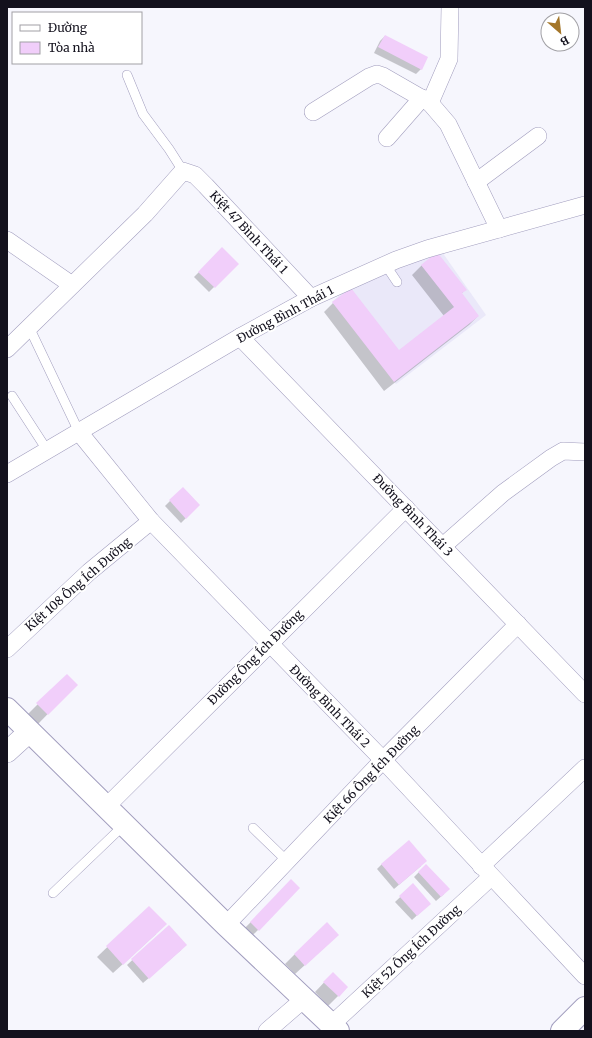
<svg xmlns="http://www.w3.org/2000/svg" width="592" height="1038" viewBox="0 0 592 1038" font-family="Merriweather,serif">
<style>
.built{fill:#eae8f9}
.shadow{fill:#0003}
.building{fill:#f1cefa}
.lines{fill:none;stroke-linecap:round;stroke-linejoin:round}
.service-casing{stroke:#a19dbe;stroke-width:10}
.minor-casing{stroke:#a19dbe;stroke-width:18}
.tertiary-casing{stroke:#a19dbe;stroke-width:22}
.primary-casing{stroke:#a19dbe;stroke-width:24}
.trunk-casing{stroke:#a19dbe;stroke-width:24}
.service{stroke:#fff;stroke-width:9}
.minor{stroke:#fff;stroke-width:17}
.tertiary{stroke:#fff;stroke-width:21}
.primary{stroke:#fff;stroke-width:22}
.trunk{stroke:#fff;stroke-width:22}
.labels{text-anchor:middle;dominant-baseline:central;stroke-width:4;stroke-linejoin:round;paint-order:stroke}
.street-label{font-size:12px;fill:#13111d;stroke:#fff}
</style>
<rect width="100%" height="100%" fill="#f6f6fd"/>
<path class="built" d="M 440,249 L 486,315 L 396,384 L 332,302 L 350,286 Z"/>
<g class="shadow">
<path d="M 385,36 L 421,69 L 416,74 L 374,53 L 380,41 Z"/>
<path d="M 222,249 L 237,264 L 209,292 L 194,277 Z"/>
<path d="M 422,265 L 465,290 L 461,294 L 478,316 L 469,325 L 384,391 L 324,312 L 333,303 L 399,351 L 444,316 L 412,275 Z"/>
<path d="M 183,488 L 199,505 L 181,523 L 165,506 Z"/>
<path d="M 67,675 L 76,685 L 38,724 L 28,714 Z"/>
<path d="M 382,864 L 421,866 L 394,889 L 377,869 Z"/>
<path d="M 426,865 L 444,894 L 436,901 L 414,877 Z"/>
<path d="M 291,881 L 299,888 L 249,939 L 241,932 Z"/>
<path d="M 413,885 L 425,908 L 412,920 L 395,902 Z"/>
<path d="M 149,907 L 156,934 L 113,973 L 97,957 Z"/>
<path d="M 169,926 L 181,950 L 143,983 L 127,965 Z"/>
<path d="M 328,944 L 295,974 L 285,964 L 295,954 Z"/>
<path d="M 333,973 L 347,987 L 328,1006 L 315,992 Z"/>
</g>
<g class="building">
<path d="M 385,35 L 428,57 L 422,70 L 378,47 Z"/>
<path d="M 222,247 L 239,264 L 215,288 L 198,272 Z"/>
<path d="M 437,252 L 467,290 L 462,293 L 479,316 L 394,382 L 332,302 L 351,288 L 399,350 L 454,307 L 421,265 Z"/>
<path d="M 183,487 L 200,505 L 186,519 L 169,500 Z"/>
<path d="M 67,674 L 78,685 L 48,715 L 36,703 Z"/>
<path d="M 409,840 L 427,861 L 399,885 L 381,864 Z"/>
<path d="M 426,864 L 450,889 L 441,897 L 418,872 Z"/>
<path d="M 291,879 L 300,888 L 259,931 L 250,922 Z"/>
<path d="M 413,883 L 431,904 L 417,916 L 399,896 Z"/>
<path d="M 149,906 L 167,924 L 123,965 L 106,946 Z"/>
<path d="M 327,922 L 339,935 L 305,966 L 294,954 Z"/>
<path d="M 169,925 L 187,945 L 149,979 L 131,959 Z"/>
<path d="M 333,972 L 348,987 L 339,997 L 323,982 Z"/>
</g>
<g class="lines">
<g class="service-casing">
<g id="service">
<path d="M 127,75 L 143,114 L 169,149 L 183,171"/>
<path d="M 385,264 L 397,282"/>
<path d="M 29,327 L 79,432"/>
<path d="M 12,396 L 47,450"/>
<path d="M 253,828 L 287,861"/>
<path d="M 53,893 L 124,825"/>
</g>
</g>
<g class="minor-casing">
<g id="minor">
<path d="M 450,7 L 449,59 L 430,103 L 448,124 L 499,229"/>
<path d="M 313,112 L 369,77 L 377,74 L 383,76 L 430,103"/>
<path d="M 387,138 L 422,98"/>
<path d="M 476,182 L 538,136"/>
<path d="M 7,240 L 72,285"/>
<path d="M 240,337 L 585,694"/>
<path d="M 7,349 L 145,214 L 183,171 L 195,175 L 206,186 L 311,298"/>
<path d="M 79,432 L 151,521 L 383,760 L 585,976"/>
<path d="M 7,474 L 240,337 L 311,298 L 396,260 L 427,249 L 585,205"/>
<path d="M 443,546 L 503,493 L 551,458 L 563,451 L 585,452"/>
<path d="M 7,649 L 89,572 L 151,521"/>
<path d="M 106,807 L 406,508"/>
<path d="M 481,866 L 585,768"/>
<path d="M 226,925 L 383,760 L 518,624"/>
<path d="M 331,1025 L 491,877"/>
<path d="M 267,1031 L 304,999"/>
</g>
</g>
<g class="tertiary-casing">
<path id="tertiary" d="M 7,752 L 29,732"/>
</g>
<g class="primary-casing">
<path id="primary" d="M 7,709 L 226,925 L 338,1031"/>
</g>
<g class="trunk-casing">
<path id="trunk" d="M 562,1031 L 585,1008"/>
</g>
<use href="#service" class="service"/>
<use href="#minor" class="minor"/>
<use href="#tertiary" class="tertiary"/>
<use href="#primary" class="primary"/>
<use href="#trunk" class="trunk"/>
</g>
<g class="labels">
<g class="street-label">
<text transform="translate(249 232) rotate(47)">Kiệt 47 Bình Thái 1</text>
<text transform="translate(285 314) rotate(-28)">Đường Bình Thái 1</text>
<text transform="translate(413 515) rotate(46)">Đường Bình Thái 3</text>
<text transform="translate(78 584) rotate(-41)">Kiệt 108 Ông Ích Đường</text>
<text transform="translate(255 657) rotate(-45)">Đường Ông Ích Đường</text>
<text transform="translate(330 706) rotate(46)">Đường Bình Thái 2</text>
<text transform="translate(371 774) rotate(-46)">Kiệt 66 Ông Ích Đường</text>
<text transform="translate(411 951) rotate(-43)">Kiệt 52 Ông Ích Đường</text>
</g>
</g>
<rect width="592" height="1038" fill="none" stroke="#13111d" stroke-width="16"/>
<rect x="12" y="12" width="130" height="52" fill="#ffffff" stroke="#a1a0a5"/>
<rect x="20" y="25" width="20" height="6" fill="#ffffff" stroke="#a1a0a5"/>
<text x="48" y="32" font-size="12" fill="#13111d">Đường</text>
<rect x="20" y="42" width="20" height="12" fill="#f1cefa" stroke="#a1a0a5"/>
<text x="48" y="52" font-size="12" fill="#13111d">Tòa nhà</text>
<g transform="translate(560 32) rotate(152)"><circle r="19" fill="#ffffff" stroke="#a1a0a5"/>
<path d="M0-3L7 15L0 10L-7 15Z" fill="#a47629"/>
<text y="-6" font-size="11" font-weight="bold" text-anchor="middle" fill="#13111d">B</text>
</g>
</svg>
